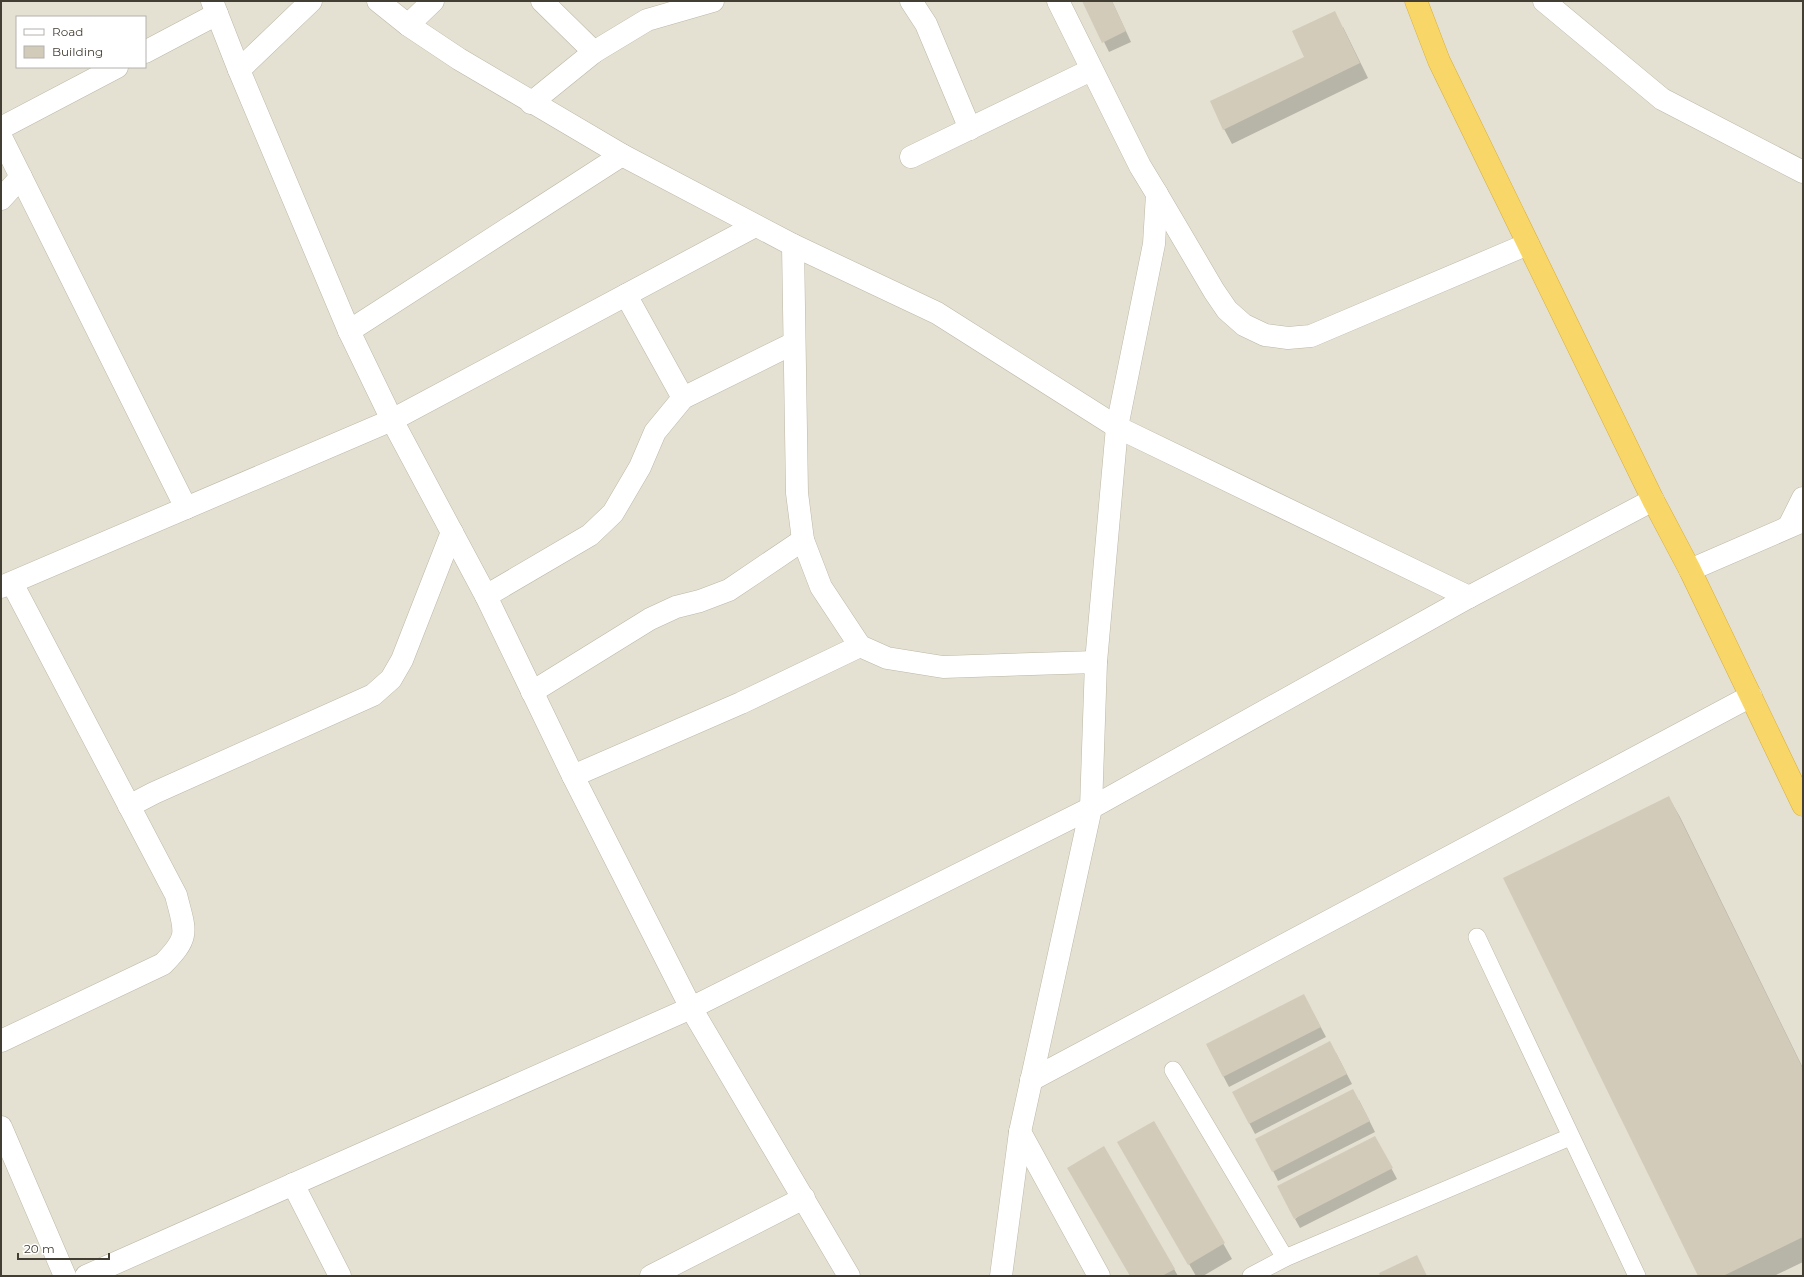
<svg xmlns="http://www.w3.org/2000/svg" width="1804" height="1277" viewBox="0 0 1804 1277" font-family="Montserrat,sans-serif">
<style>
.residential{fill:#e5e1d2;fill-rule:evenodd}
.shadow{fill:#0003}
.building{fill:#d2cbba}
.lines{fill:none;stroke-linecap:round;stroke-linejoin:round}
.lane-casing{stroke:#bcb7a7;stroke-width:18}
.street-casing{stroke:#bcb7a7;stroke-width:23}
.highway-casing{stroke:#d6ad38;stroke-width:23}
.lane{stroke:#fff;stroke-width:17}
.street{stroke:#fff;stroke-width:22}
.highway{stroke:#f8d768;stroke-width:22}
</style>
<rect width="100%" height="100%" fill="#f1eee4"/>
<path class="residential" d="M 1,1 L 1803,1 L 1803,1276 L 1,1276 ZM 17,17 L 145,17 L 145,67 L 17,67 Z"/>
<g class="shadow">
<path d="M 1084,1 L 1112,1 L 1131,42 L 1109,52 Z"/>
<path d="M 1343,27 L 1368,78 L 1232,144 L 1224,129 L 1305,57 Z"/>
<path d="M 1669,798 L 1680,817 L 1803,1068 L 1803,1262 L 1774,1276 L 1699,1276 Z"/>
<path d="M 1309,1005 L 1326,1037 L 1229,1087 L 1207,1045 Z"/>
<path d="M 1336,1053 L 1352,1084 L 1255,1134 L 1233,1092 Z"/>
<path d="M 1359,1100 L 1375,1132 L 1278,1181 L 1273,1171 Z"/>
<path d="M 1154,1122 L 1232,1259 L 1203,1276 L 1196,1276 L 1119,1143 Z"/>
<path d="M 1380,1147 L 1397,1179 L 1300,1228 L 1295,1219 Z"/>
<path d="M 1104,1148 L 1178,1276 L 1131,1276 Z"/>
</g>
<g class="building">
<path d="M 1082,1 L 1112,1 L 1126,31 L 1102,43 Z"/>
<path d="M 1335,11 L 1360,63 L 1223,130 L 1210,101 L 1304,57 L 1292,31 Z"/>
<path d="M 1669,796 L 1803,1069 L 1803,1237 L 1723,1276 L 1698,1276 L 1503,878 Z"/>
<path d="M 1304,994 L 1321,1027 L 1223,1077 L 1206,1044 Z"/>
<path d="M 1330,1041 L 1347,1074 L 1249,1124 L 1232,1092 Z"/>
<path d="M 1353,1089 L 1370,1121 L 1272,1172 L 1255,1139 Z"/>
<path d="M 1154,1121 L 1225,1243 L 1188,1265 L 1117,1142 Z"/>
<path d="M 1375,1136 L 1393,1168 L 1294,1219 L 1277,1186 Z"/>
<path d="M 1104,1146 L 1175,1269 L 1162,1276 L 1130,1276 L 1067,1168 Z"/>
<path d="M 1417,1255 L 1427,1276 L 1380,1276 L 1379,1273 Z"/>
</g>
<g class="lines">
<g class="lane-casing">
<g id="lane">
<path d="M 1477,937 L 1637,1276"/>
<path d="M 1173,1070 L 1285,1258"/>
<path d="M 1251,1276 L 1285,1258 L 1570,1137"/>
</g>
</g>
<g class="street-casing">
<g id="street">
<path d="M 212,1 L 239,70 L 349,331 L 392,420 L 486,596 L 573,776 L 691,1008 L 849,1276"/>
<path d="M 378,1 L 408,25 L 459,59 L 622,155 L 793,245 L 937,313 L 1117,427 L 1469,597"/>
<path d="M 542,1 L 594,52"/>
<path d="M 911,1 L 926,24 L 970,129"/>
<path d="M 1544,1 L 1662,99 L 1803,172"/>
<path d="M 408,25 L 433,1"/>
<path d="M 145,52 L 217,14"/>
<path d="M 239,70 L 311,1"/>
<path d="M 531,103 L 594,52 L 647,20 L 713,1"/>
<path d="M 1,128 L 117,67"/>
<path d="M 1,137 L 186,508"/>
<path d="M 911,157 L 1091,70"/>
<path d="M 1157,194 L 1214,291 L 1227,310 L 1244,325 L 1265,335 L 1288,338 L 1311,336 L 1528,244"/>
<path d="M 1,199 L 21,177"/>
<path d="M 793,245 L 797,493 L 803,540 L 821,587 L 860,646 L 887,658 L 943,667 L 1096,662"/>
<path d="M 626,295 L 683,398"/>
<path d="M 349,331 L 622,155"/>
<path d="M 1789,526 L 1803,498"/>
<path d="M 1690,570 L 1803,521"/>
<path d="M 1,587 L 392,420 L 755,226"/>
<path d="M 486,596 L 590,535 L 613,513 L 640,467 L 655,432 L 683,398 L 794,343"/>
<path d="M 532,692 L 650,619 L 676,607 L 700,601 L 729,590 L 803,540"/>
<path d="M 573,776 L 741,703 L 860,646"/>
<path d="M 129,806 L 154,793 L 373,695 L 391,679 L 402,660 L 452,532"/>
<path d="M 1,1041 L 163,964 C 191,936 185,931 176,895 L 12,583"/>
<path d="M 1031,1080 L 1751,696"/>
<path d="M 1,1127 L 65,1276"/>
<path d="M 1020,1132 L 1099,1276"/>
<path d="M 293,1184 L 340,1276"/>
<path d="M 86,1276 L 691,1008 L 1091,808 L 1469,597 L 1653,500"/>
<path d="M 651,1276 L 804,1198"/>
<path d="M 1001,1276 L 1020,1132 L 1091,808 L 1096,662 L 1117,427 L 1154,244 L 1157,194 L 1140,166 L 1058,1"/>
</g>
</g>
<g class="highway-casing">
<path id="highway" d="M 1416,1 L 1439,61 L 1653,500 L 1690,570 L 1803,805"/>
</g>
<use href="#lane" class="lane"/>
<use href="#street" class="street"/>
<use href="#highway" class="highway"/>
</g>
<rect width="1804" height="1277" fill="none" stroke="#433e34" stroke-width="4"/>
<rect x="16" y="16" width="130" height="52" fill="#ffffff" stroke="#b4b2ae"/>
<rect x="24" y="29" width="20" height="6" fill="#ffffff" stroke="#b4b2ae"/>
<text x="52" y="36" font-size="12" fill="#433e34">Road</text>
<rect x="24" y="46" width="20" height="12" fill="#d2cbba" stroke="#b4b2ae"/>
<text x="52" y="56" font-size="12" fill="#433e34">Building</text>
<path d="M18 1253v6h91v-6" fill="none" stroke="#433e34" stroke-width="2"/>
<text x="24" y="1253" font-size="12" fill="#433e34" stroke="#ffffff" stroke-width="3" paint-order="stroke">20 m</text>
</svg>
